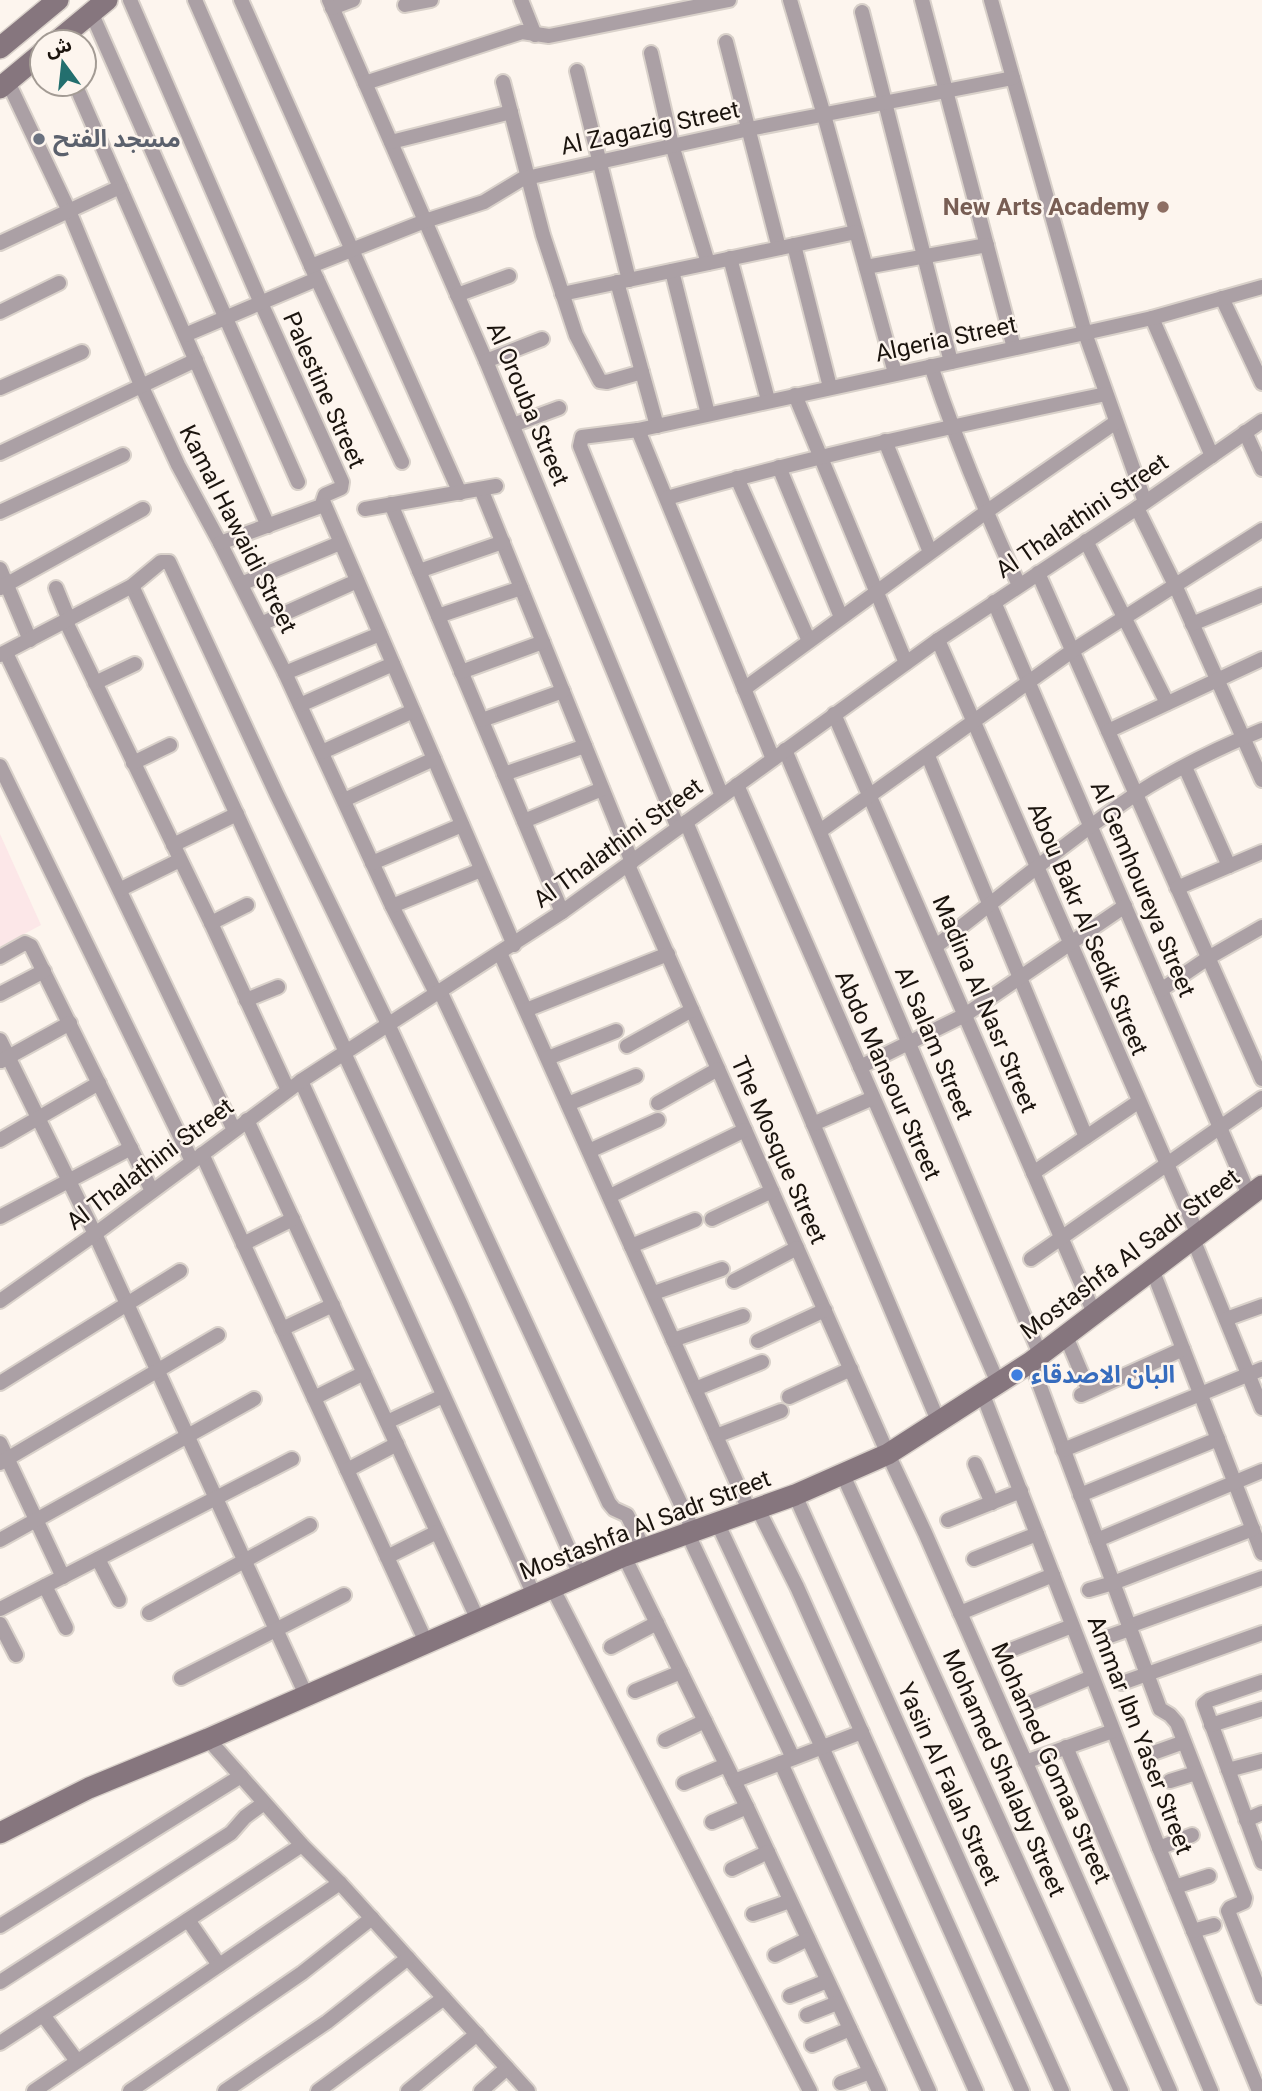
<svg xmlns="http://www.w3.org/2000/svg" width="1262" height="2091" viewBox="0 0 1262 2091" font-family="Roboto,'Noto Sans Arabic',sans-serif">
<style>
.industrial{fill:#fce7e8}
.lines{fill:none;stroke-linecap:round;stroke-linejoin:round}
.street-casing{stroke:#d9d1ca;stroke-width:18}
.secondary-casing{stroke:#d9d1ca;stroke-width:24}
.street{stroke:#aba0a5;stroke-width:14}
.secondary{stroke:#86767e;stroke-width:21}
.worship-dot{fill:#6b7280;stroke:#fdf5ee;stroke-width:2.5}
.education-dot{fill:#8d6e63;stroke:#fdf5ee;stroke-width:2.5}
.shop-dot{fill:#3f7fe0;stroke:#fdf5ee;stroke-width:2.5}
.labels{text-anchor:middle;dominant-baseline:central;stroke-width:5;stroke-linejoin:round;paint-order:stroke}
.street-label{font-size:24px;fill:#1b140e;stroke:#fdf5ee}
.worship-label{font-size:24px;font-weight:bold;fill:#5b616d;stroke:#fdf5ee;text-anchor:start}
.education-label{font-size:24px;font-weight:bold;fill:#785e54;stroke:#fdf5ee;text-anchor:end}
.shop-label{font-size:24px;font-weight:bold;fill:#366cbe;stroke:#fdf5ee;text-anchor:start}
</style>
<rect width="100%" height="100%" fill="#fdf5ee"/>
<path class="industrial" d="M 0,834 L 41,925 L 0,947 Z"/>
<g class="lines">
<g class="street-casing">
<g id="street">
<path d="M 130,0 L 261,303 L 342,482 L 341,488 L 325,495 L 323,501 L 514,945"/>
<path d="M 195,0 L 311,266 L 402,462"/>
<path d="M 241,0 L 460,493"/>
<path d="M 329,0 L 486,361 L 678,828"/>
<path d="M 521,0 L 535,35"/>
<path d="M 790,0 L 824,115 L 895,373"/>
<path d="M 922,0 L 1014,348"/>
<path d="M 991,0 L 1085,333 L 1145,502"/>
<path d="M 405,5 L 431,0"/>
<path d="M 332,8 L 353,0"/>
<path d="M 91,12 L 298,482"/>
<path d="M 862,12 L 951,362"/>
<path d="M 726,42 L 779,248"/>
<path d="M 651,53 L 672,145 L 708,263"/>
<path d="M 577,71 L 629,280"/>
<path d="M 8,82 L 69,211 L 141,385 L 178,465 L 220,543 L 285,673 L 392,906 L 436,993"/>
<path d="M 503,82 L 543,235 L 576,335 L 600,381 L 607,382 L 642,372"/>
<path d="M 365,83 L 522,32 L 549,36 L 729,0"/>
<path d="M 75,84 L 268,526"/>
<path d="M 391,142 L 511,112"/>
<path d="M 0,243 L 120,187"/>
<path d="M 794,245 L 830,387"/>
<path d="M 730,258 L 768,400"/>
<path d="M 311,266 L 425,221 L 484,202 L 522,179 L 749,129 L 1013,78"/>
<path d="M 866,267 L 987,245"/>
<path d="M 672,271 L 708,414"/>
<path d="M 617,282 L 657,426"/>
<path d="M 562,294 L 856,232"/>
<path d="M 457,295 L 509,276"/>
<path d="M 1222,298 L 1262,383"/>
<path d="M 0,312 L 59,283"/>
<path d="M 1152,318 L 1212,456"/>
<path d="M 185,335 L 317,279"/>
<path d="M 486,361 L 542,339"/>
<path d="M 931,366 C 956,441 986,513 1019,585"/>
<path d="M 0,388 L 82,352"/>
<path d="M 795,395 L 906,663"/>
<path d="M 513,425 L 559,408"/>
<path d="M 638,430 L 773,759"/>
<path d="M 1245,432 L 1262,469"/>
<path d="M 885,441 L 930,552"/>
<path d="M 0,453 L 196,360"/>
<path d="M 779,467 L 841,617"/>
<path d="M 737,478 L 809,641"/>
<path d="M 481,489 L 632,862"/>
<path d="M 667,498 C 812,456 958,425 1106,394"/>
<path d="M 391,504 L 562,912"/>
<path d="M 1137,508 L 1175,585 L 1262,780"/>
<path d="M 365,509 L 496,486"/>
<path d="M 0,512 L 123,455"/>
<path d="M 1086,541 L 1167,703"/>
<path d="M 220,543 L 324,505"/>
<path d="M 0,569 L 30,640"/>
<path d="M 419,571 L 503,542"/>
<path d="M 1038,573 L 1262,1079"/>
<path d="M 241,584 L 340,543"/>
<path d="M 132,586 L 346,1052"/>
<path d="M 0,588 L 143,509"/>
<path d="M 56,588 L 69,620"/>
<path d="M 994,602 L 1249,1195"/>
<path d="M 438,616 L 521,588"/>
<path d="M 66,622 L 211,923 L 288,1090"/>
<path d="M 261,624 L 357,581"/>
<path d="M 1192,624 L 1262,595"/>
<path d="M 938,640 L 1198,1235"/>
<path d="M 6,653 L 234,1130"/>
<path d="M 0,655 L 132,586 L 161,562 L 169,562 L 277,795 L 388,1024 L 609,1503 L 614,1509 L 627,1515 L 644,1549"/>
<path d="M 461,672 L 543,642"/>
<path d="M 285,673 L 380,634"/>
<path d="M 95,683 L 135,664"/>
<path d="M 744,689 L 986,512 L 1116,422"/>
<path d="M 300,705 L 393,664"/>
<path d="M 834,714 L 1094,1313"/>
<path d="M 482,720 L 563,691"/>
<path d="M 1108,731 L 1262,659"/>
<path d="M 785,750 L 1040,1354"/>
<path d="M 322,752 L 413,711"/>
<path d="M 928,756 L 1086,1137"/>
<path d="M 133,763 L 170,745"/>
<path d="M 0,766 L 192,1161"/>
<path d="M 1185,767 L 1229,866"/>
<path d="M 504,774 L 585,746"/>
<path d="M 737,785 L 998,1383"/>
<path d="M 722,796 L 580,446 L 582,437 L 638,430 L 1085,333 L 1152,318 L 1262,287"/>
<path d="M 344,800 L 434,759"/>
<path d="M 524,821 L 602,789"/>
<path d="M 686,822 L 939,1423"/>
<path d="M 820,831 L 1072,651 L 1262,530"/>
<path d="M 173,845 L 237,814"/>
<path d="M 372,863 L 462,825"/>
<path d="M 628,865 L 888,1454 L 925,1533 L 1170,2091"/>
<path d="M 1177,888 L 1262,852"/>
<path d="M 121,889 L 180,860"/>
<path d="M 392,906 L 481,870"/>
<path d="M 211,923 L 247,905"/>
<path d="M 936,946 C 1002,896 1065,842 1133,796 C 1173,770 1218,748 1262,730"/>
<path d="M 500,953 L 750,1512"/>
<path d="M 0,957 L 25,943 L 31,946 L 152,1191"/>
<path d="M 1161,990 L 1208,958 L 1262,927"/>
<path d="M 440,991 L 693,1530"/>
<path d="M 0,994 L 44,971"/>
<path d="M 246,1000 L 278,987"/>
<path d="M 526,1010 L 668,954"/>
<path d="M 0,1040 L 95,1234 L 306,1695"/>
<path d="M 627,1046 L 692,1010"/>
<path d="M 344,1053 L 460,1303 L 580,1575"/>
<path d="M 548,1058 L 616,1031"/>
<path d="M 1,1061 L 70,1023"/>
<path d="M 860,1067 L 965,1015 L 1125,906"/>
<path d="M 301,1081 L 534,1595"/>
<path d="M 658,1103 L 718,1069"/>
<path d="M 568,1104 L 636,1076"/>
<path d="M 247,1120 L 478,1620"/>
<path d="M 813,1124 L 873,1098"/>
<path d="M 0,1140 L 99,1083"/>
<path d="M 589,1151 L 658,1120"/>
<path d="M 202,1154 L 426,1642"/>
<path d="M 1033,1173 L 1138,1102"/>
<path d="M 610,1196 L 745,1130"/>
<path d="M 0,1217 L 131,1148"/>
<path d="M 712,1219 L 772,1191"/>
<path d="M 1193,1239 L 1262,1408"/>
<path d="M 243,1244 L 293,1219"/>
<path d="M 631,1246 L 695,1220"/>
<path d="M 1031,1259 L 1262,1098"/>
<path d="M 1152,1269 L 1262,1553"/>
<path d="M 734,1281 L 797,1248"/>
<path d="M 654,1293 L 722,1269"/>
<path d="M 0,1301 L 95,1234 L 301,1081 L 562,912 L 938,640 L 1137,508 L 1262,421"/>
<path d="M 1226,1319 L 1262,1306"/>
<path d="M 282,1329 L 333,1305"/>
<path d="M 1065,1334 L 1089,1391"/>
<path d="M 673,1340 L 743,1316"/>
<path d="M 758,1341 L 825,1310"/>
<path d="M 1031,1362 L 1160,1709 L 1170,1715 L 1177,1723 L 1245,1898 L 1244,1902 L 1230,1908 L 1228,1911 L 1262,1997"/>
<path d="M 0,1383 L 180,1271"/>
<path d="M 695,1389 L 762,1362"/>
<path d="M 983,1395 L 1159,1848 L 1259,2091"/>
<path d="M 1081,1395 L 1183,1349"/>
<path d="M 789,1397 L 851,1369"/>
<path d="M 314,1398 L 364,1373"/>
<path d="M 387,1422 L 443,1396"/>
<path d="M 716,1436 L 781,1411"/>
<path d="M 0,1443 L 63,1577"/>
<path d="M 1063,1450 L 1262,1369"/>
<path d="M 0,1463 L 218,1335"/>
<path d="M 975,1464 L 992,1503"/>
<path d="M 347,1470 L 397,1444"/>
<path d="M 843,1475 L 1121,2091"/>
<path d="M 795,1495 L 1062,2091"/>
<path d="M 1080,1495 L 1218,1439"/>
<path d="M 758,1509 L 797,1587 L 1022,2091"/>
<path d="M 948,1520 L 1021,1491"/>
<path d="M 717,1522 L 822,1747 L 976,2091"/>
<path d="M 687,1532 L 793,1758"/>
<path d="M 0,1540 L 254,1399"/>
<path d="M 1097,1540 L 1262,1471"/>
<path d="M 624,1556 L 747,1807 L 879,2091"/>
<path d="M 387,1557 L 437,1532"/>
<path d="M 98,1559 L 119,1600"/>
<path d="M 974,1559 L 1037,1534"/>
<path d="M 45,1586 L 66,1628"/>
<path d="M 552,1587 L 810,2091"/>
<path d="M 1089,1590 L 1113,1583 L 1253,1529"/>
<path d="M 0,1609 L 292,1459"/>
<path d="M 149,1613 L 310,1525"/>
<path d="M 960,1613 L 1053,1575"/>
<path d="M 0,1624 L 16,1655"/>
<path d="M 1129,1626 L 1262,1578"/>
<path d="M 1107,1637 L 1130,1629"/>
<path d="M 611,1647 L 657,1623"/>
<path d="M 1008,1651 L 1072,1626"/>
<path d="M 181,1678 L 344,1595"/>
<path d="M 1262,1682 L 1209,1700 L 1204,1704 L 1262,1862"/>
<path d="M 1122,1683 L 1262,1633"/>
<path d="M 635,1691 L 681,1672"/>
<path d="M 1032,1702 L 1092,1677"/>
<path d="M 1211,1725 L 1262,1709"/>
<path d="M 208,1739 L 302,1845 L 340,1883 L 528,2091"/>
<path d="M 665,1740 L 705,1721"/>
<path d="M 1066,1747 L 1211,2091"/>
<path d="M 1156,1752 L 1184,1742"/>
<path d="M 1025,1762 L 1113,1731"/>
<path d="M 781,1763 L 929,2091"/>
<path d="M 1228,1770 L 1262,1761"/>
<path d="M 734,1781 L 862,1732"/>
<path d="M 1170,1781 L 1196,1773"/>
<path d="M 684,1783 L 726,1765"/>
<path d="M 1246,1820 L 1262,1813"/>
<path d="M 712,1822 L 747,1807"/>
<path d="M 1159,1848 L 1192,1835"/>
<path d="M 732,1869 L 768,1852"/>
<path d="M 1175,1887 L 1209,1876"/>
<path d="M 753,1914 L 790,1901"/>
<path d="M 188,1920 L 219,1965"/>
<path d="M 0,1926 L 241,1776"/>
<path d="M 1193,1931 L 1214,1925"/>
<path d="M 775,1955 L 808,1939"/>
<path d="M 0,1982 L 231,1833 L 245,1817 L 264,1803"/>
<path d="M 790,1996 L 827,1981"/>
<path d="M 43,2015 L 77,2061"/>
<path d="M 807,2015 L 837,2003"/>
<path d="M 0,2043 L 302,1845"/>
<path d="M 812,2045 L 850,2029"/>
<path d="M 841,2083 L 870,2072"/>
<path d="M 34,2091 L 340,1883"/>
<path d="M 130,2091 L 302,1973 L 372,1918"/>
<path d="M 225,2091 L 327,2022 L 408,1958"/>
<path d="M 318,2091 L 444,1998"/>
<path d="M 408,2091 L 477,2034"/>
<path d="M 481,2091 L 507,2068"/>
</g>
</g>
<g class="secondary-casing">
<g id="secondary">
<path d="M 56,42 L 107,0"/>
<path d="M 0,48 L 58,0"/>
<path d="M 0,88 L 42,53"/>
<path d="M 0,1833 L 89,1788 L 208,1739 L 624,1556 L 795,1495 L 888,1454 L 1031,1362 L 1262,1186"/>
</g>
</g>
<use href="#street" class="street"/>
<use href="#secondary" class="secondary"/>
</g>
<circle class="worship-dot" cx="39" cy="139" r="7"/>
<circle class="education-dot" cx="1163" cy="207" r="7"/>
<circle class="shop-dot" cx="1017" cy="1375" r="7"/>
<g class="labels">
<g class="street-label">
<text transform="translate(650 128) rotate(-12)">Al Zagazig Street</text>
<text transform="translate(946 339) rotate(-12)">Algeria Street</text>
<text transform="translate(324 390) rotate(66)">Palestine Street</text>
<text transform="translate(528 404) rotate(67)">Al Orouba Street</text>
<text transform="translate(1082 516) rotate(-34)">Al Thalathini Street</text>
<text transform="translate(238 529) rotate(63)">Kamal Hawaidi Street</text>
<text transform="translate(618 843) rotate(-36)">Al Thalathini Street</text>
<text transform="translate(1143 889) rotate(67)">Al Gemhoureya Street</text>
<text transform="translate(1088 929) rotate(67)">Abou Bakr Al Sedik Street</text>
<text transform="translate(985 1004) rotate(67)">Madina Al Nasr Street</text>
<text transform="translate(934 1043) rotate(67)">Al Salam Street</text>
<text transform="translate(888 1075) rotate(66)">Abdo Mansour Street</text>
<text transform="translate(779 1150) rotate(66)">The Mosque Street</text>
<text transform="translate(150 1164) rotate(-37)">Al Thalathini Street</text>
<text transform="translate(1130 1254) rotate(-37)">Mostashfa Al Sadr Street</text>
<text transform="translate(645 1525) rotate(-21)">Mostashfa Al Sadr Street</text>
<text transform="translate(1140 1735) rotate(69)">Ammar Ibn Yaser Street</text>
<text transform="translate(1051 1763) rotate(66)">Mohamed Gomaa Street</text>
<text transform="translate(1004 1773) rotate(66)">Mohamed Shalaby Street</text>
<text transform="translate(949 1784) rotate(66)">Yasin Al Falah Street</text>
</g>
<g class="worship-label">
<text x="53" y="139">مسجد الفتح</text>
</g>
<g class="education-label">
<text x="1149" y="207">New Arts Academy</text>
</g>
<g class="shop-label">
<text x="1031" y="1375">البان الاصدقاء</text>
</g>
</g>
<g transform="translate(63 63) rotate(345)"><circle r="33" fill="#fdf5ee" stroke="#a39b94" stroke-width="2"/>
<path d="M0-5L12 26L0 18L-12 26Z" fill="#236f6e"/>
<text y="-10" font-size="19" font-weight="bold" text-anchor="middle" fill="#1b140e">ش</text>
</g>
</svg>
